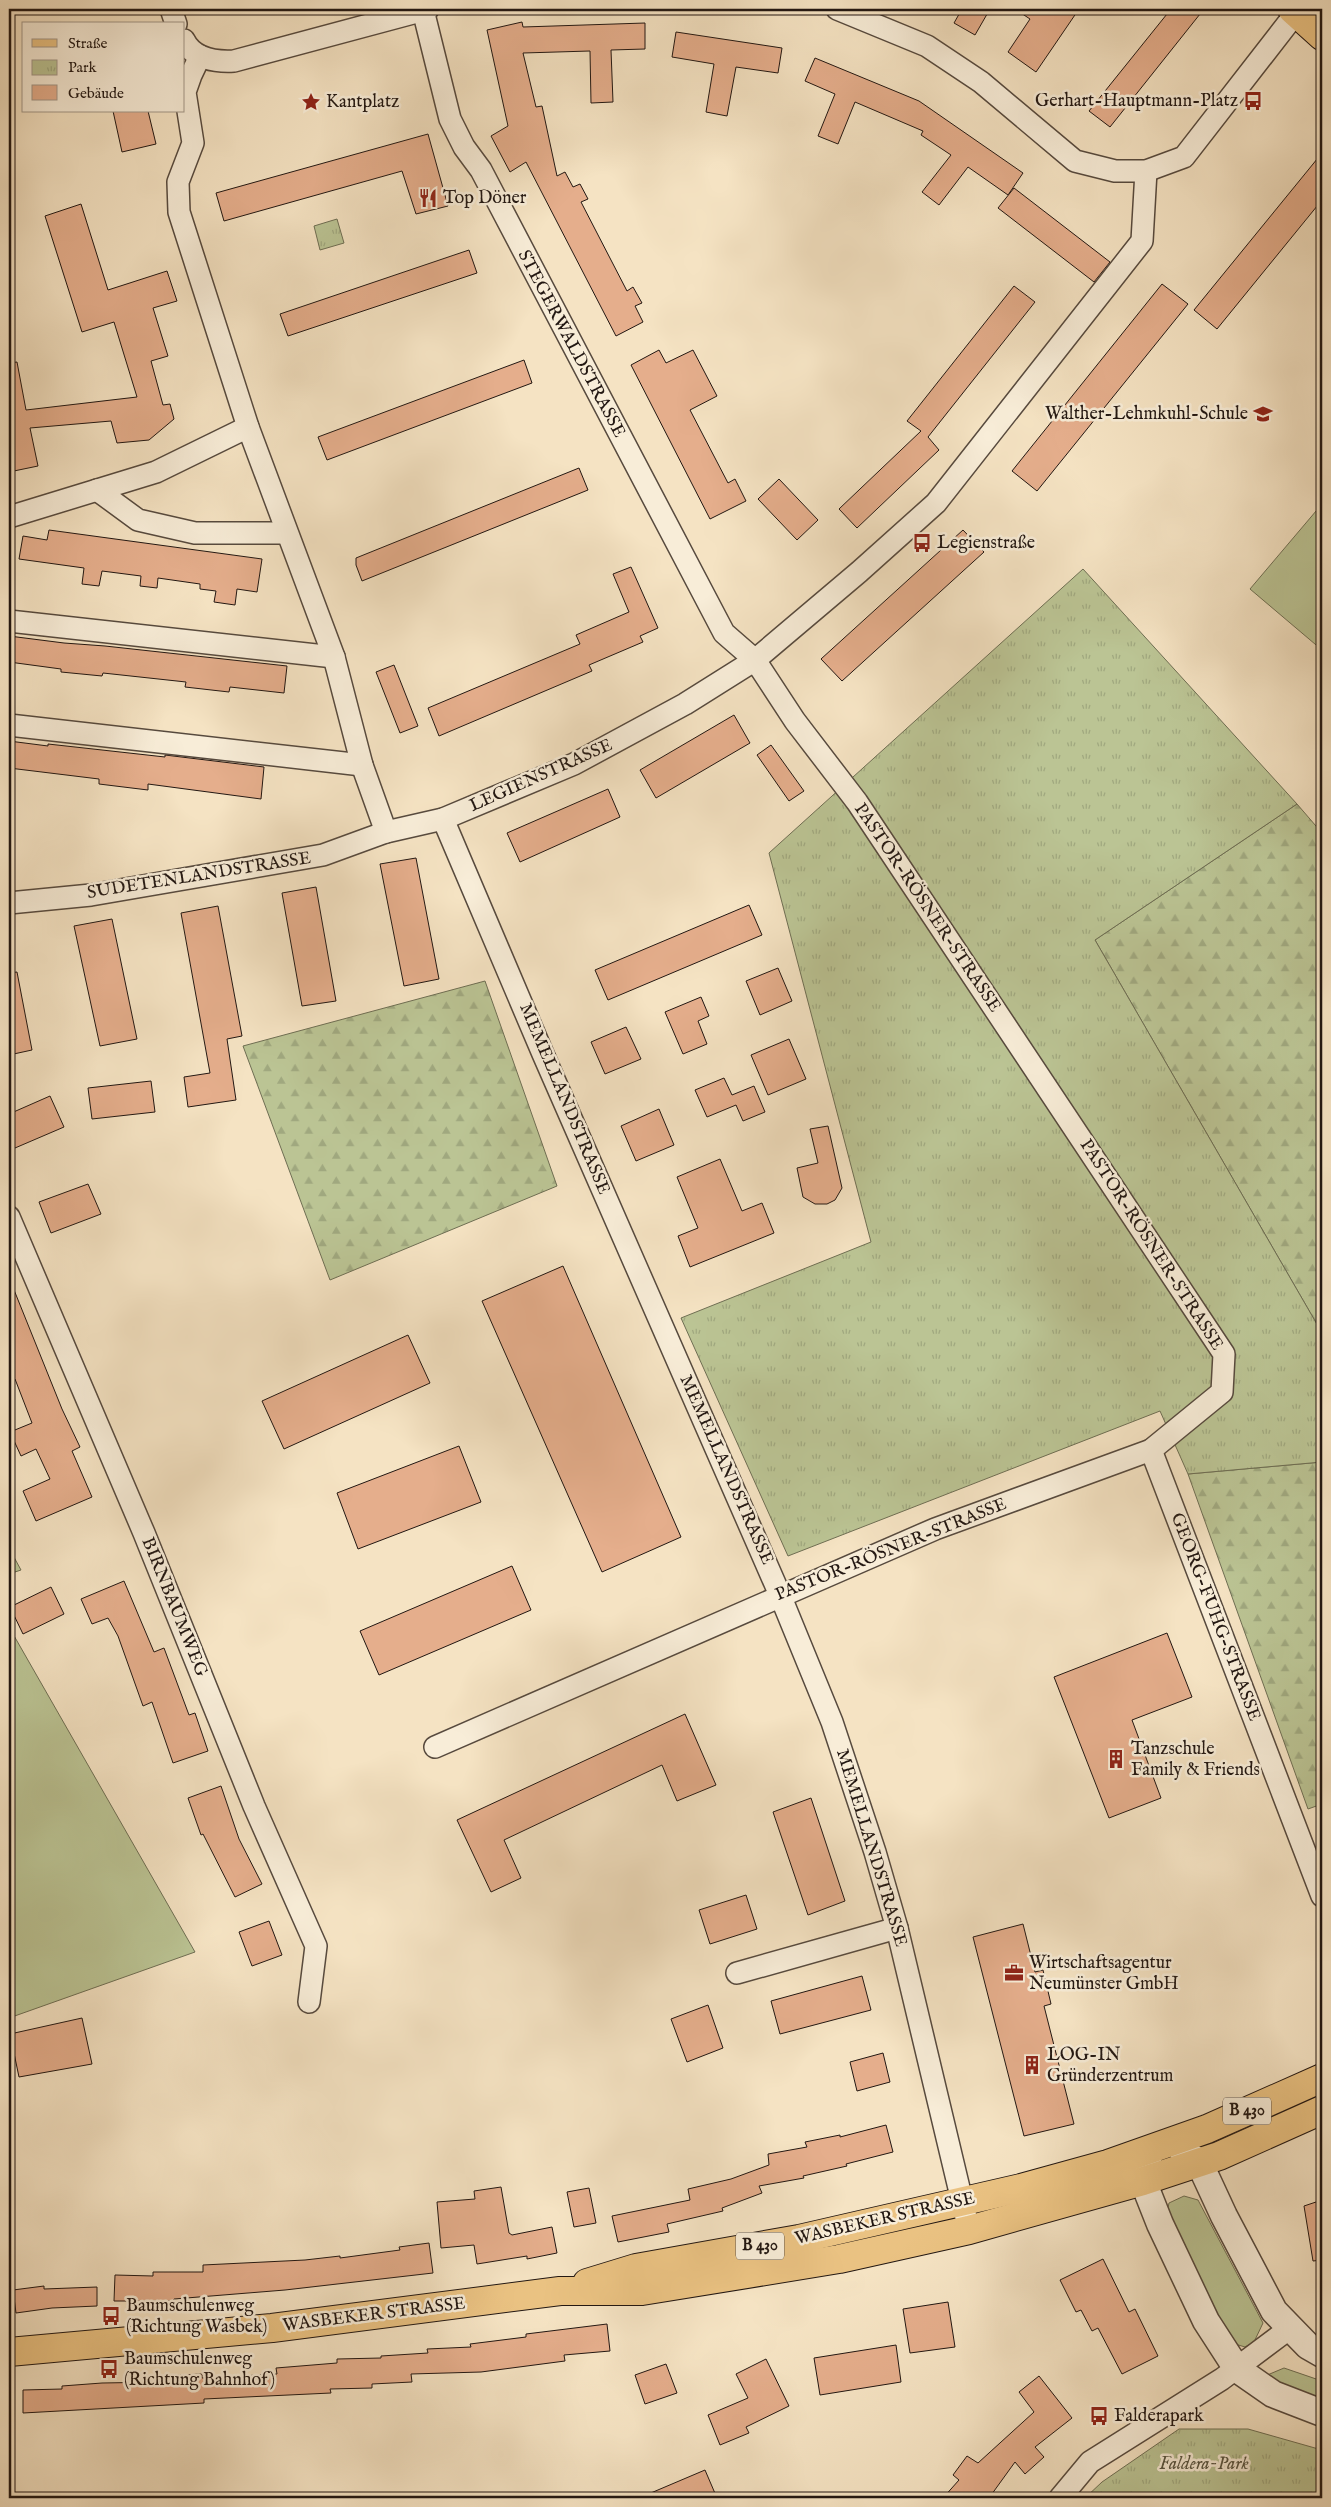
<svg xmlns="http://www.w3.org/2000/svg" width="1331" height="2507" viewBox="0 0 1331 2507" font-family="'IM FELL English',serif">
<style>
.green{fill:#bbc494;stroke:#6e6e53}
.forest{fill:url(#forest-firs);stroke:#6e6e53}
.park{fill:url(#park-tufts);stroke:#6e6e53}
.building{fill:#e5ae8c;stroke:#221712}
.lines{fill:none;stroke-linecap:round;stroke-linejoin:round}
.minor-casing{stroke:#574a3e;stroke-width:24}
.tertiary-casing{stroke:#574a3e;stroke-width:29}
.primary-casing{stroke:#221712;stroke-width:30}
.minor{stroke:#f8edd8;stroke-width:21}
.tertiary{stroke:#f8edd8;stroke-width:26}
.primary{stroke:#eac282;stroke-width:28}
.labels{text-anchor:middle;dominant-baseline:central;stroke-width:5;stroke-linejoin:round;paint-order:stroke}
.shield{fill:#f8edd8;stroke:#62574d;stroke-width:1}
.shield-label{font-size:16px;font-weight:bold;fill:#221712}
.poi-label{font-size:18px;fill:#221712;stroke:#f8edd8;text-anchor:start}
.street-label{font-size:18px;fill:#221712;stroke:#f8edd8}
.park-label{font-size:18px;font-style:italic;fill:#585440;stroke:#f8edd8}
</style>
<defs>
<pattern id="forest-firs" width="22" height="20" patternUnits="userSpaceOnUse" patternTransform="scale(1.25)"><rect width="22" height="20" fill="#bbc494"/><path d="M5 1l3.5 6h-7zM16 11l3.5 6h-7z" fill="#a0a87f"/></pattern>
<pattern id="park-tufts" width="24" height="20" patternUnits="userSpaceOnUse" patternTransform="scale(1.25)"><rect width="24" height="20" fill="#bbc494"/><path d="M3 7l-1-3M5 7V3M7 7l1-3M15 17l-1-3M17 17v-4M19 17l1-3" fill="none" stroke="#a0a87f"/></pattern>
</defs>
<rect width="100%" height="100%" fill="#f5e3c3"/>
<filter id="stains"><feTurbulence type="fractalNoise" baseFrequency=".004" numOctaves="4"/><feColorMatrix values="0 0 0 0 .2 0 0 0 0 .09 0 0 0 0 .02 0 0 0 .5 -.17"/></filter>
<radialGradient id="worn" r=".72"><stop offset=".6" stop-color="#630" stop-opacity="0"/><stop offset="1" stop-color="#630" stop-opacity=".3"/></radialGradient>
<g class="green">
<path d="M 1322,504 L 1322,650 L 1250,589 Z"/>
<path d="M 9,1548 L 21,1570 L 9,1574 Z"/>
<path d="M 9,1627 L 195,1952 L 9,2018 Z"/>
<path d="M 1184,2196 L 1198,2200 L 1263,2323 L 1254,2342 L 1245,2347 L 1235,2344 L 1205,2295 L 1167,2212 L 1169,2203 Z"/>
<path d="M 1284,2368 L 1322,2381 L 1322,2404 L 1265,2376 Z"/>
</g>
<g class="forest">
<path d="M 1297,804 L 1322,833 L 1322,1333 L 1095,940 Z"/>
<path d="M 485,981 L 557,1186 L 330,1280 L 243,1046 Z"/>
<path d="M 1322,1462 L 1322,1804 L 1308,1809 L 1188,1474 Z"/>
</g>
<g class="park">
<path d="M 337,219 L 344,243 L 320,250 L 314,226 Z"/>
<path d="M 1083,569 L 1297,804 L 1095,940 L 1322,1333 L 1322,1462 L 1188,1474 L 1160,1411 L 788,1556 L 681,1318 L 871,1242 L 769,853 Z"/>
<path d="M 1179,2429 L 1248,2429 L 1322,2450 L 1322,2498 L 1085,2498 L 1102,2482 Z"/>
</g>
<g class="building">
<path d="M 962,9 L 990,9 L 975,35 L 954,23 Z"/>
<path d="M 1015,9 L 1079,9 L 1036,72 L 1008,52 L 1030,19 Z"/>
<path d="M 1171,9 L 1204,9 L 1110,127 L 1089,111 Z"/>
<path d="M 522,22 L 523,27 L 645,23 L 645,49 L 611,50 L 613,102 L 591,103 L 590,51 L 523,53 L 536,107 L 542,106 L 557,176 L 565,172 L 573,187 L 580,184 L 588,199 L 581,202 L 627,291 L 633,287 L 642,303 L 635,306 L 643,322 L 616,336 L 526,162 L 510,172 L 491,136 L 508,126 L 487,30 Z"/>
<path d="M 676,32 L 782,48 L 778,73 L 736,67 L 727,116 L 706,112 L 714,64 L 672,57 Z"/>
<path d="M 815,58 L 919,101 L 1023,173 L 1008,195 L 968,167 L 939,205 L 922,192 L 951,155 L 921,135 L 923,131 L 855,102 L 838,144 L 818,136 L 835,94 L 805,81 Z"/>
<path d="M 113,111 L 148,111 L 156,144 L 122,152 Z"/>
<path d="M 428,134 L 448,206 L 416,214 L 402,171 L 224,221 L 216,193 Z"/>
<path d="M 1322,153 L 1322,200 L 1217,329 L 1194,310 Z"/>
<path d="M 1014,188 L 1110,262 L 1094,282 L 998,208 Z"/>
<path d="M 81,204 L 108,290 L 167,271 L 177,301 L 153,308 L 168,356 L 151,361 L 163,405 L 170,404 L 174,419 L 149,440 L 117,443 L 111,421 L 30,428 L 38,466 L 9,472 L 9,363 L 17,362 L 26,410 L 137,397 L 114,322 L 82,332 L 45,216 Z"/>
<path d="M 469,250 L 477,273 L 288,336 L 280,314 Z"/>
<path d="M 1162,284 L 1188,304 L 1037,491 L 1012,471 Z"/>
<path d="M 1014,286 L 1035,302 L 928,437 L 939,450 L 857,528 L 839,509 L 921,431 L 907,421 Z"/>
<path d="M 659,350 L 666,363 L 693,350 L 717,396 L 690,410 L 728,483 L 735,479 L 746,501 L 710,519 L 631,365 Z"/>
<path d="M 524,360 L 532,383 L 327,460 L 318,437 Z"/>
<path d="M 579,468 L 588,490 L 362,581 L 356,565 L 356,558 Z"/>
<path d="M 779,479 L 818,520 L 797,540 L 758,499 Z"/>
<path d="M 49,530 L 262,559 L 257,592 L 237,589 L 235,605 L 214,602 L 216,591 L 200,589 L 200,584 L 158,578 L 157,588 L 140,586 L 141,576 L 102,571 L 99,586 L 82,584 L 84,568 L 19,559 L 23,536 L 47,540 Z"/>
<path d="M 963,530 L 984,552 L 842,681 L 821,659 Z"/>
<path d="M 631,567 L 658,628 L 640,636 L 643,642 L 589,665 L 592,671 L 439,736 L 428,708 L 580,644 L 576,635 L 629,612 L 613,574 Z"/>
<path d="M 9,636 L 64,643 L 105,646 L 287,666 L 284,693 L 230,687 L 229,692 L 185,687 L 186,682 L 103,673 L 102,676 L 61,672 L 61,669 L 9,662 Z"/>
<path d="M 394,665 L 418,726 L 400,733 L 376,672 Z"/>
<path d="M 734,715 L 750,743 L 656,798 L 640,770 Z"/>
<path d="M 9,741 L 48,746 L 48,744 L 165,757 L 165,755 L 264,767 L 261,799 L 148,784 L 148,790 L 99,784 L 99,779 L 9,768 Z"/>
<path d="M 771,745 L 804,791 L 789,801 L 757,755 Z"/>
<path d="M 608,789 L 620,817 L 520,862 L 507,833 Z"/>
<path d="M 416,858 L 439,979 L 404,986 L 380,864 Z"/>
<path d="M 316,887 L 336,1001 L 302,1006 L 282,893 Z"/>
<path d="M 749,905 L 762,935 L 608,1000 L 595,970 Z"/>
<path d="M 218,906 L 242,1036 L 227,1039 L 236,1100 L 188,1107 L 184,1077 L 210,1073 L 181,913 Z"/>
<path d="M 112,919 L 137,1039 L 100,1046 L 74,926 Z"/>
<path d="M 778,968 L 792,1001 L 760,1015 L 746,981 Z"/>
<path d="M 17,972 L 32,1050 L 9,1055 L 9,973 Z"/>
<path d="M 701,997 L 709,1016 L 698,1021 L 707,1044 L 683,1054 L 665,1012 Z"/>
<path d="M 626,1027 L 641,1059 L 605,1074 L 591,1042 Z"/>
<path d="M 789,1039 L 806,1079 L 768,1095 L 751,1055 Z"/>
<path d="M 724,1078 L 732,1095 L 754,1086 L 765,1112 L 743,1121 L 736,1105 L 707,1117 L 695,1090 Z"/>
<path d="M 151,1081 L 155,1112 L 92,1119 L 88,1088 Z"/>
<path d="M 50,1096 L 64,1127 L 15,1148 L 9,1134 L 9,1114 Z"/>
<path d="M 659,1109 L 674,1145 L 636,1161 L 621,1126 Z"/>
<path d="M 828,1126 L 842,1188 L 835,1200 L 827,1204 L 815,1204 L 803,1197 L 797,1168 L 818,1163 L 810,1129 Z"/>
<path d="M 720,1159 L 742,1211 L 762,1203 L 774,1233 L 690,1267 L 678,1236 L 698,1228 L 677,1177 Z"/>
<path d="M 88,1184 L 101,1214 L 51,1233 L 39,1202 Z"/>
<path d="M 563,1266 L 681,1537 L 602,1572 L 482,1301 Z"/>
<path d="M 10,1280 L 62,1409 L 80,1447 L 72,1451 L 92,1497 L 36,1521 L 23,1491 L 50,1479 L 36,1449 L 21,1456 L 10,1432 L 32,1423 L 15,1379 L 9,1382 Z"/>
<path d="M 408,1335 L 430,1383 L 284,1449 L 262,1401 Z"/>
<path d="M 459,1446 L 481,1502 L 358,1549 L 337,1493 Z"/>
<path d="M 512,1566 L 531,1610 L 379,1675 L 360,1631 Z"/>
<path d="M 124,1581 L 154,1652 L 164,1648 L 189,1715 L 195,1713 L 208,1751 L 173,1763 L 152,1702 L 143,1706 L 118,1636 L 108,1618 L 92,1624 L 81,1599 Z"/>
<path d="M 51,1587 L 64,1614 L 23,1634 L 10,1607 Z"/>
<path d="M 1167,1633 L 1192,1697 L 1132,1720 L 1161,1798 L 1109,1818 L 1054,1677 Z"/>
<path d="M 685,1714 L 716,1785 L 677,1801 L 662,1765 L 504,1840 L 521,1878 L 491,1892 L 457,1820 Z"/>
<path d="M 221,1786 L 239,1839 L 262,1884 L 235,1897 L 203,1834 L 201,1835 L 188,1798 Z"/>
<path d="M 811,1798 L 845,1901 L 808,1915 L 773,1812 Z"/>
<path d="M 746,1895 L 757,1929 L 710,1944 L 699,1910 Z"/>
<path d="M 269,1921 L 282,1955 L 252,1966 L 239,1932 Z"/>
<path d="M 1023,1924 L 1035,1972 L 1043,1970 L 1051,2004 L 1044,2006 L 1074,2124 L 1024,2136 L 973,1937 Z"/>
<path d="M 862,1976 L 871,2010 L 780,2034 L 771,2001 Z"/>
<path d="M 708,2005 L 723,2048 L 687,2062 L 671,2019 Z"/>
<path d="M 82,2018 L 92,2064 L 19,2077 L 10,2034 Z"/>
<path d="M 883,2053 L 890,2082 L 857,2091 L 850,2062 Z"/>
<path d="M 886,2125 L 893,2152 L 846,2164 L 847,2166 L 803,2176 L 804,2178 L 759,2186 L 762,2193 L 722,2208 L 723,2211 L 667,2224 L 669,2232 L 618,2242 L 612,2216 L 690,2200 L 688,2189 L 731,2179 L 769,2165 L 768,2154 L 807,2147 L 805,2142 L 840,2135 L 840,2137 Z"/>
<path d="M 501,2187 L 509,2233 L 512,2235 L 552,2227 L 557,2253 L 527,2259 L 527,2256 L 477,2264 L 474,2245 L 441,2248 L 437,2202 L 475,2199 L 474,2191 Z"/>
<path d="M 589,2188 L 596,2223 L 574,2227 L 567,2192 Z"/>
<path d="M 1322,2200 L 1322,2260 L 1313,2261 L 1304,2206 Z"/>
<path d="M 429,2243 L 433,2273 L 285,2290 L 174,2299 L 174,2301 L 114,2301 L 115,2275 L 153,2276 L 153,2272 L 203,2272 L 203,2265 L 305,2260 L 340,2256 L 340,2258 L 400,2250 L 399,2247 Z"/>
<path d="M 1103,2259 L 1129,2312 L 1135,2309 L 1158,2356 L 1122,2374 L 1098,2328 L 1092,2331 L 1081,2310 L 1076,2312 L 1060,2280 Z"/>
<path d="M 44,2286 L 44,2289 L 97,2287 L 97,2306 L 52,2308 L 16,2313 L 13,2290 Z"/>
<path d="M 948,2302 L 955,2347 L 910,2353 L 903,2309 Z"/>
<path d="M 607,2324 L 610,2351 L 564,2355 L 565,2361 L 481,2372 L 411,2374 L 412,2382 L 372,2384 L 372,2388 L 330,2389 L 331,2393 L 204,2399 L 204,2403 L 23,2413 L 23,2390 L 62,2389 L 62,2386 L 102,2383 L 161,2382 L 160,2376 L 202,2374 L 202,2378 L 277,2374 L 276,2368 L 337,2363 L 337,2359 L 381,2358 L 381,2356 L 428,2353 L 427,2349 L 471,2347 L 470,2344 L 526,2337 L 526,2334 Z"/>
<path d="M 896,2345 L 901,2382 L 820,2395 L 814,2358 Z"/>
<path d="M 766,2359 L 789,2406 L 746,2427 L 749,2433 L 720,2445 L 708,2415 L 748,2398 L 736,2374 Z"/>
<path d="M 666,2364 L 677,2393 L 645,2404 L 635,2375 Z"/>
<path d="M 1039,2376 L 1072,2418 L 1035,2447 L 1044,2457 L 1025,2474 L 1015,2462 L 989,2498 L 943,2498 L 959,2480 L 953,2475 L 967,2456 L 978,2463 L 1034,2412 L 1019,2392 Z"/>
<path d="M 705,2470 L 717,2498 L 639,2498 Z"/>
</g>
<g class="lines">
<g class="minor-casing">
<g id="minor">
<path d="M 171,9 L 176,24"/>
<path d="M 837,9 L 927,46 L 981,82 L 1075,161 L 1115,171 L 1146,171 L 1184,157 L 1299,9"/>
<path d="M 423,10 L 450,119 L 464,147 L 481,170 L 724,633 L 755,660 L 795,721 L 857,802 L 1224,1354 L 1222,1392 L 1151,1450 L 935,1529 L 435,1747"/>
<path d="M 184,40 C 193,59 216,62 234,61 L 428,9"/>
<path d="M 200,56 L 191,75 L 185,92 L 193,143 L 178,182 L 179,212 L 248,427 L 334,657 L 362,765 L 386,832"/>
<path d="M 97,490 L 138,520 L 195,533 L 286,533"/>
<path d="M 9,517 L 156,472 L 248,427"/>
<path d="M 9,621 L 334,657"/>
<path d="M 9,725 L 362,765"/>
<path d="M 443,819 L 543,1054 L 780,1595 L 832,1722 L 875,1852 L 897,1928 L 969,2230"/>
<path d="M 9,903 L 91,895 L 323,855 L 386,832 L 443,819 L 574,764 L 685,704 L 755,660 L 859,572 L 936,503 L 1142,241 L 1146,171"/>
<path d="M 9,1217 L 144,1533 L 254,1806 L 316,1946 L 309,2002"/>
<path d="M 1151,1450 L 1322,1896"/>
<path d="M 737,1973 L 897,1928"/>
<path d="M 1060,2498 L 1090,2462 L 1222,2379 L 1290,2328"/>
</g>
</g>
<g class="tertiary-casing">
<g id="tertiary">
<path d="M 1182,2150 L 1199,2162 L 1224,2216 L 1274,2311 L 1308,2346 L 1322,2354"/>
<path d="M 1148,2161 L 1143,2181 L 1160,2224 L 1206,2321 L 1237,2369 L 1273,2394 L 1322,2413"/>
</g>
</g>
<g class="primary-casing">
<g id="primary">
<path d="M 1292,9 L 1322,36"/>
<path d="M 587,2283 L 636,2268 L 799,2239 L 1021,2188 L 1108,2164 L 1207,2129 L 1322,2078"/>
<path d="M 9,2352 L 272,2328 L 560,2291 L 642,2291 L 839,2259 L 969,2230 L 1143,2181 L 1219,2156 L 1322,2110"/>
</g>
</g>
<use href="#minor" class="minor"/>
<use href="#tertiary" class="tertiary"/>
<use href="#primary" class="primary"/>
</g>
<defs>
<g id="bus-bare" transform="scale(1.5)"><path d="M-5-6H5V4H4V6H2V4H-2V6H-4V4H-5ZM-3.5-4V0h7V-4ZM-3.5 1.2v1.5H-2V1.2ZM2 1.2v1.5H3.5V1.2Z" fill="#8f2418" stroke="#f8edd8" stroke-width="2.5" paint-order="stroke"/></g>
<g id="sight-bare" transform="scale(1.5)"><path d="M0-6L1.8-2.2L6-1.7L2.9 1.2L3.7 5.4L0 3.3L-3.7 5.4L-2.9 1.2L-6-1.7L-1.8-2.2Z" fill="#8f2418" stroke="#f8edd8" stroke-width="2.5" paint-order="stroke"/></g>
<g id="restaurant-bare" transform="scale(1.5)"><path d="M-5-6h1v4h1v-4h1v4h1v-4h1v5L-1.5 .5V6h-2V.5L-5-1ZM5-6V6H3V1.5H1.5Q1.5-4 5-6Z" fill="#8f2418" stroke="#f8edd8" stroke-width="2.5" paint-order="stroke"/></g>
<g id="school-bare" transform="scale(1.5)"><path d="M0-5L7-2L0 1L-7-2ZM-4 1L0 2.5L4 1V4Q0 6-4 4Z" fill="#8f2418" stroke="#f8edd8" stroke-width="2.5" paint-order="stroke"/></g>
<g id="building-bare" transform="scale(1.5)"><path d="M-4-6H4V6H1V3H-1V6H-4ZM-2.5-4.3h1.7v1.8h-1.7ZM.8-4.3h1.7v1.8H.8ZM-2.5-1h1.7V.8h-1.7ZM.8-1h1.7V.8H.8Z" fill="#8f2418" stroke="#f8edd8" stroke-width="2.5" paint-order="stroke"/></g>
<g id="office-bare" transform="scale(1.5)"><path d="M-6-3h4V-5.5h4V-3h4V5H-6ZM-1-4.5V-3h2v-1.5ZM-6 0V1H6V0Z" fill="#8f2418" stroke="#f8edd8" stroke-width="2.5" paint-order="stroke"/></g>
</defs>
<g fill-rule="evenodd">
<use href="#bus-bare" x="1253" y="101"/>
<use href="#sight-bare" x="311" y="102"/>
<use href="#restaurant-bare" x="428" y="198"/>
<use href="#school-bare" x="1263" y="414"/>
<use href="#bus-bare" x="922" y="543"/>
<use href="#building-bare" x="1116" y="1759"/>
<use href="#office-bare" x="1014" y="1973"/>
<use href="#building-bare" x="1032" y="2065"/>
<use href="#bus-bare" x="111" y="2316"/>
<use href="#bus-bare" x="109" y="2369"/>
<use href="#bus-bare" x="1099" y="2416"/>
</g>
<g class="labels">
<g class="shield">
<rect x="1223" y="2097.5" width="48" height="27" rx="4"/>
<rect x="736" y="2232.5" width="48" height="27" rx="4"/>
</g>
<g class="shield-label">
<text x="1247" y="2111">B 430</text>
<text x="760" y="2246">B 430</text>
</g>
<g class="poi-label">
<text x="1238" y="101" text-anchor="end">Gerhart-Hauptmann-Platz</text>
<text x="326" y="102">Kantplatz</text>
<text x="443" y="198">Top Döner</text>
<text x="1248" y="414" text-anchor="end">Walther-Lehmkuhl-Schule</text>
<text x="937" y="543">Legienstraße</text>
<text x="1131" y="1749">Tanzschule<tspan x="1131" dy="21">Family &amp; Friends</tspan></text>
<text x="1029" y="1963">Wirtschaftsagentur<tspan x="1029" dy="21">Neumünster GmbH</tspan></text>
<text x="1047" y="2055">LOG-IN<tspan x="1047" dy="21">Gründerzentrum</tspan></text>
<text x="126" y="2306">Baumschulenweg<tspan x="126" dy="21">(Richtung Wasbek)</tspan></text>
<text x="124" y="2359">Baumschulenweg<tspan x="124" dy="21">(Richtung Bahnhof)</tspan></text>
<text x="1114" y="2416">Falderapark</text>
</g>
<g class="street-label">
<text transform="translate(571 344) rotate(62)">STEGERWALDSTRASSE</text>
<text transform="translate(541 776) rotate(-24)">LEGIENSTRASSE</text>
<text transform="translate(199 876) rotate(-9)">SUDETENLANDSTRASSE</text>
<text transform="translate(927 908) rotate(56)">PASTOR-RÖSNER-STRASSE</text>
<text transform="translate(564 1099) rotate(67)">MEMELLANDSTRASSE</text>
<text transform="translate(1151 1245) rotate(57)">PASTOR-RÖSNER-STRASSE</text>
<text transform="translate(726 1470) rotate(66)">MEMELLANDSTRASSE</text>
<text transform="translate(891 1550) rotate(-22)">PASTOR-RÖSNER-STRASSE</text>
<text transform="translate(174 1607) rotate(68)">BIRNBAUMWEG</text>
<text transform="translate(1215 1617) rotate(69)">GEORG-FUHG-STRASSE</text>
<text transform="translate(871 1848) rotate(73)">MEMELLANDSTRASSE</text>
<text transform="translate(885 2219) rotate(-13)">WASBEKER STRASSE</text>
<text transform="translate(374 2315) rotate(-7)">WASBEKER STRASSE</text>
</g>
<g class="park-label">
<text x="1204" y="2464">Faldera-Park</text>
</g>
</g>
<rect width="1331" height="2507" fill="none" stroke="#f5e3c3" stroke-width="30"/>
<rect x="10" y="10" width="1311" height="2487" fill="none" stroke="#221712" stroke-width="2.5"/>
<rect x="15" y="15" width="1301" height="2477" fill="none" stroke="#221712"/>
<rect x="22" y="22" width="162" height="90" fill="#f8edd8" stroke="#a29789"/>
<rect x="32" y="39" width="25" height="8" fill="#eac282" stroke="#a29789"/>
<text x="68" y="48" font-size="15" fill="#221712">Straße</text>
<rect x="32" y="60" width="25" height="15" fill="url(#park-tufts)" stroke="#a29789"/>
<text x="68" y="72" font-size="15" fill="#221712">Park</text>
<rect x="32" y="85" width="25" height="15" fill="#e5ae8c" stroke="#a29789"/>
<text x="68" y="98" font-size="15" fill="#221712">Gebäude</text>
<rect width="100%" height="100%" filter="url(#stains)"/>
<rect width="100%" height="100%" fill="url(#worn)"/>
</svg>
